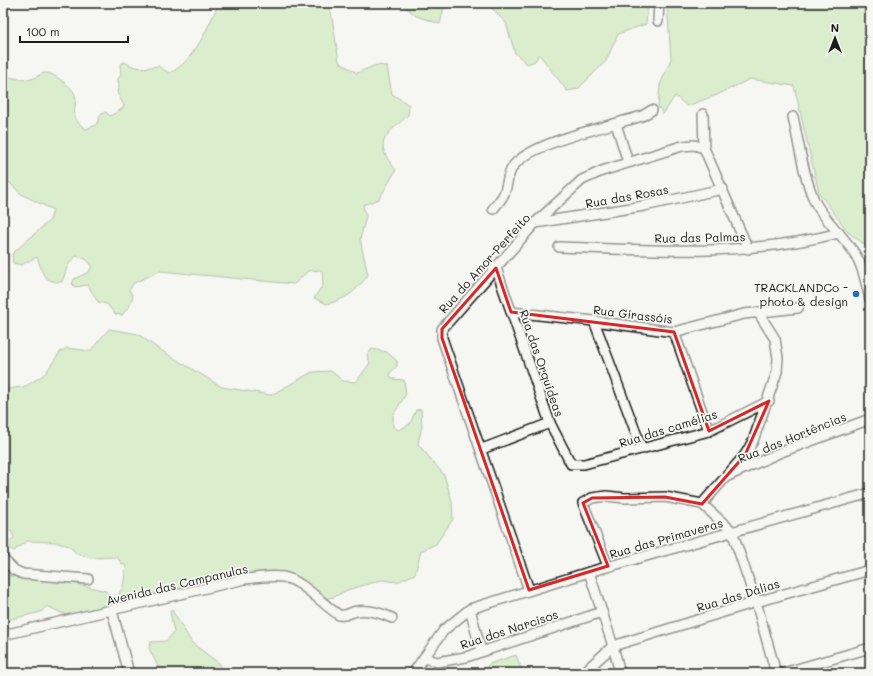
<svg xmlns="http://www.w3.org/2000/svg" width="873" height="676" viewBox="0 0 873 676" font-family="Mali,sans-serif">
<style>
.green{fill:#b9e29f;stroke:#6a7f5e}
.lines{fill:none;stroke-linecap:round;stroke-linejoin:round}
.minor-casing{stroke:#1c1c1c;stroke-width:12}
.minor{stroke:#f6f6f2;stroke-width:9}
.marked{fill:none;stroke:#d62828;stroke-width:3;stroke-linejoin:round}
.poi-dot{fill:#1f6fb2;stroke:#f6f6f2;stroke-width:1.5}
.labels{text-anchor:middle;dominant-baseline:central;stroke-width:3.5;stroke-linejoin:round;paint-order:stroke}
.street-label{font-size:12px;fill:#1c1c1c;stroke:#f6f6f2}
.poi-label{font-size:12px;fill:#1c1c1c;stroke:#f6f6f2;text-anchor:end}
</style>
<rect width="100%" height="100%" fill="#f6f6f2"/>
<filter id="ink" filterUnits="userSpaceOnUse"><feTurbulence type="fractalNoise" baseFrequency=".025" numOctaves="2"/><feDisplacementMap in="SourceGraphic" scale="8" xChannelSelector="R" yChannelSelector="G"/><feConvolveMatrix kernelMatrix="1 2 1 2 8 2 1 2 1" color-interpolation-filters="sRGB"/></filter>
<g filter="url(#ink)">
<g class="green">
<path d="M 219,3 L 324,3 L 331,11 L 339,62 L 357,73 L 376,65 L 387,66 L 392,94 L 409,105 L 408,115 C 385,136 372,142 396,170 L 379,199 L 363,205 L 366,217 L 360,239 L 368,275 C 355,292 347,299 327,304 L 314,298 L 323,285 L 322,270 L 308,271 L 294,284 L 160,271 L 134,283 L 129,290 L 133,296 L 129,307 L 122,315 L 115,314 L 107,304 L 98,302 L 88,285 L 75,287 L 72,284 L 74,279 L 89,272 L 92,266 L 86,259 L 76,256 L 68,265 L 62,282 C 42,282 43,273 37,257 L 21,265 L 13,263 L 12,254 L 50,220 L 53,210 L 21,194 L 8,181 L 3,179 L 3,75 C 12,78 20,80 31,79 C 38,78 42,70 51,74 C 57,77 69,85 73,91 C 82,104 64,115 86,129 L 96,125 L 101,114 L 106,112 L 110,116 L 122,109 L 124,106 L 117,92 L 119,86 L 118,79 L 121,75 L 120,64 L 125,62 C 136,70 145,68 158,66 L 169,73 C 193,64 209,25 219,3 Z"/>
<path d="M 401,3 L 440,3 L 444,7 L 440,24 L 416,16 Z"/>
<path d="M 487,3 L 648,3 L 646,24 L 618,34 L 606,61 L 578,89 L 567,91 L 539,54 L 535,61 L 527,64 L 515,53 L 506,23 Z"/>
<path d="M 667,3 L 870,3 L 870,249 L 848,232 L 819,193 L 794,86 L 750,79 L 717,95 L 687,106 L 675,96 L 663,114 L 658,106 L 660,85 L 671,59 Z"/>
<path d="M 109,329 L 138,334 L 157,348 L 222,387 L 271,395 L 312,372 L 331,371 L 343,381 L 356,382 L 370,363 L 367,355 L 372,349 L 387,352 L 397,361 L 397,366 L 390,373 L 390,376 L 393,379 L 404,380 L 406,394 L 393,415 L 393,427 L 399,430 L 410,424 L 416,410 L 421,409 L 422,426 L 418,444 L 444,475 L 452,501 L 453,519 L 436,544 L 421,551 L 415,574 L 397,582 L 382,580 L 347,590 L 334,597 L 323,599 L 281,574 L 121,605 L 117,601 L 118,595 L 123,587 L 126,566 L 121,563 L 117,557 L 90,558 L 76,553 L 69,546 L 55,542 L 27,541 L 14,551 L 8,548 L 8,542 L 14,538 L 12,532 L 3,526 L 3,390 L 26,386 L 45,374 L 60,352 L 67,348 L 90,351 Z"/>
<path d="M 3,575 L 78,584 L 106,591 L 113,602 L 109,606 L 90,611 L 81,622 L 47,606 L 41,612 L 3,621 Z"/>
<path d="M 172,610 L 192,643 L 220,664 L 225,673 L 161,673 L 149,648 L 151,642 L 166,641 L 174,632 L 170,612 Z"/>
<path d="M 516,655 L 523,673 L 480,673 L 489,664 Z"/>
</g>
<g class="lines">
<g class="minor-casing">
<g id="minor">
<path d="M 658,21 L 659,3"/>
<path d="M 703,114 L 704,148 L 748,249"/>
<path d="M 793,117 C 799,144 803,174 814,200 C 823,219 841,233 853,251 C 863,265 866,283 870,300"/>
<path d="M 616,124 L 628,162"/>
<path d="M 493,209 C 498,203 503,198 505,191 C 508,182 507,174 514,165 C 535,141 610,126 642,116 L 652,110"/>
<path d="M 535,223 L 644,206 L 723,189"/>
<path d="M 559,247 C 654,250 747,257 839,233"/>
<path d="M 496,268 L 550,423 L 571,464 L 584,464 L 709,431 L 769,401"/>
<path d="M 511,312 L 594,321 L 674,332 L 744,314 L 798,308"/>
<path d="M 594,321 L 642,449"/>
<path d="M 674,332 L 709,431"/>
<path d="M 482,449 L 550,423"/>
<path d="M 728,476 L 781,452 L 870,419"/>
<path d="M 702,504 L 745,455 L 753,441 L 777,372 L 778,358 L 775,339 L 758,312"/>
<path d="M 3,559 L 14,570 L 23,574 L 88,579"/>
<path d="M 608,566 L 583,503 L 592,498 L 606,496 L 625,498 L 665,497 L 702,504 L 732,531 L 756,602 L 776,673"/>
<path d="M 589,572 L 613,646 L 620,673"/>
<path d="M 529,590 L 442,338 L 442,329 L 535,223 L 582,180 L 602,171 L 682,146 L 694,145 L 704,148"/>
<path d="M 470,609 L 481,651"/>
<path d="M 112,611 L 129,673"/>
<path d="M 3,635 L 245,579 C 257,578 271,575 283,577 C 302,580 322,604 339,615 C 347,617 349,612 357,611 C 369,609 381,613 392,618"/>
<path d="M 424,658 L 437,662 L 466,657 L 602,612"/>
<path d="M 413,673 L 444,630 L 470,609 L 589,572 L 870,493"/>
<path d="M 583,673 L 613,646 L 756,602 L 870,570"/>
<path d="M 783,673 L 870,648"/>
</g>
</g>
<use href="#minor" class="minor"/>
</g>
</g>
<path d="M0 0H873V676H0ZM 496,268 L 511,312 L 674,332 L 709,431 L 769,401 L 745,455 L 702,504 L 665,497 L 592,498 L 583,503 L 608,566 L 529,590 L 442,338 L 442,329 Z" fill="#f6f6f2" fill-opacity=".55" fill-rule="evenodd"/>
<path class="marked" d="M 496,268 L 511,312 L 674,332 L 709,431 L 769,401 L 745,455 L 702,504 L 665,497 L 592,498 L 583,503 L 608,566 L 529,590 L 442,338 L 442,329 Z"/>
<circle class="poi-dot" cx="856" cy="294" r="4"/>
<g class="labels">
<g class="street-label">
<text transform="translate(627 196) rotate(-10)">Rua das Rosas</text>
<text transform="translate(700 237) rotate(-1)">Rua das Palmas</text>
<text transform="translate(484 263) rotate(-48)">Rua do Amor-Perfeito</text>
<text transform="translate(633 314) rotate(7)">Rua Girassóis</text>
<text transform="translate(542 363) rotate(71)">Rua das Orquídeas</text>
<text transform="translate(668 428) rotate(-17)">Rua das camélias</text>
<text transform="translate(792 437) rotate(-22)">Rua das Hortências</text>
<text transform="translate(666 538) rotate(-16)">Rua das Primaveras</text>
<text transform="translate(177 584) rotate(-13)">Avenida das Campanulas</text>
<text transform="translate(738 595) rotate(-17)">Rua das Dálias</text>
<text transform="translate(509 629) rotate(-18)">Rua dos Narcisos</text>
</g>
<g class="poi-label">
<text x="848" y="287">TRACKLANDCo -<tspan x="848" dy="14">photo &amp; design</tspan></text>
</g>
</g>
<rect width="873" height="676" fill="none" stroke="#f6f6f2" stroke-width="16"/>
<rect x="8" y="8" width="857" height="660" fill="none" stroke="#1c1c1c" stroke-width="1.5" filter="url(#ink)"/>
<g transform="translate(835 38)" stroke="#f6f6f2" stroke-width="3" paint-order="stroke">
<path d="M0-3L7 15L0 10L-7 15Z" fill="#1c1c1c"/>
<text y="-6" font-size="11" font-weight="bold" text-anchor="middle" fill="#1c1c1c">N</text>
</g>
<path d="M20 36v6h108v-6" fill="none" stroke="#1c1c1c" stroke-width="2"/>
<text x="26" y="36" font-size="12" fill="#1c1c1c" stroke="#f6f6f2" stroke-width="3" paint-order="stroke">100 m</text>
</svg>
